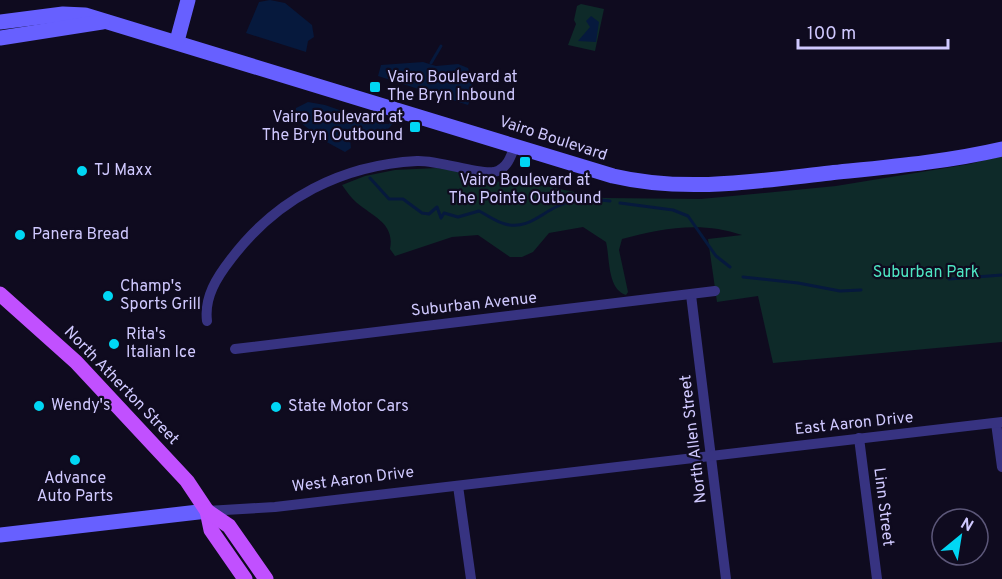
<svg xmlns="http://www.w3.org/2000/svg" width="1002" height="579" viewBox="0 0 1002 579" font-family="Overpass,sans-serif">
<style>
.green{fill:#0e2a29}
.water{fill:#06193d}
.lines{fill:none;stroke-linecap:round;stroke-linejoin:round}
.stream{stroke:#06193d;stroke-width:3}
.street{stroke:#373381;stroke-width:10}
.secondary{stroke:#6760ff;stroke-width:15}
.primary{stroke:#c150ff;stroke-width:15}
.poi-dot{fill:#00d7f4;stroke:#0f0b1f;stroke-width:2}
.labels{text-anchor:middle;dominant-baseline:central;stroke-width:4.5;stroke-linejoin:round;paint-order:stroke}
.poi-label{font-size:16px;fill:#d0c9ff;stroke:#0f0b1f;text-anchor:start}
.street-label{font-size:16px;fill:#d0c9ff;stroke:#0f0b1f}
.park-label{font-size:16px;fill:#4ee6c3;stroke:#0f0b1f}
</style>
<rect width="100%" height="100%" fill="#0f0b1f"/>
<g class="green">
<path d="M 581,4 L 604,9 L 595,51 L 568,45 L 576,24 L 574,20 L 577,6 Z"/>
<path d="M 1002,147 L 1002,342 L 773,363 L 758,296 L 717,302 L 708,239 L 742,235 C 702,221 661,228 622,239 L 619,250 L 628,292 L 626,295 C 607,289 610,258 606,242 L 583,227 L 549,233 L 533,252 L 522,257 L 510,257 L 478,235 L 452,237 L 395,256 L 390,249 C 395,224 374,217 357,203 C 351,198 347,192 342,185 L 365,176 L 395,170 L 437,168 L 453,170 L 481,180 L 545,186 L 604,198 L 701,199 L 836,186 L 970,164 L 996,157 Z"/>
</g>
<g class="water">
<path d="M 270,0 L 285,3 L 312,25 L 314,37 L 308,41 L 306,52 L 246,33 L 259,2 Z"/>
<path d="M 591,16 L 599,22 L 596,42 L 578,41 L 590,27 L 586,21 Z"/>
<path d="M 423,62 L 436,66 L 458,64 L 468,68 C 473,80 473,94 468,105 L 378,76 L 381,65 Z"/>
<path d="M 308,102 L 325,105 L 374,122 L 388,124 L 388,131 L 350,139 L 351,148 L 345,152 L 323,140 L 296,119 L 296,108 Z"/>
</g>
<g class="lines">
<g class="stream">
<path d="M 431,63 L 441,46"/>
<path d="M 388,127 L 394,120"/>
<path d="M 370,178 L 389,199 L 403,199 L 422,213 L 429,214 L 437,207 L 441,218 L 444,213 L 458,217 L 479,211 C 487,215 496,222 505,224 C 527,230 540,214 558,206 C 573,199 593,199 610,201"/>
<path d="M 620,203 L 673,210 L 688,216 L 716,256 L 730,267"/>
<path d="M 743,277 L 798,283 L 840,291 L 861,290"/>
<path d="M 949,279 L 1002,275"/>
</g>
<g class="street">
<path d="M 691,295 L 726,579"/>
<path d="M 207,321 C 204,297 217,277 231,259 C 277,198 342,165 417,161 C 439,160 478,175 494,172 C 507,169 511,157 515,145"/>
<path d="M 235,349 L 715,291"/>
<path d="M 996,423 L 1002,467"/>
<path d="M 859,438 L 877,579"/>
<path d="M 458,486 L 471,579"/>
<path d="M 207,511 L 275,507 L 1002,422"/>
</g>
<g class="secondary">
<path d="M 0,22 L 63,14 L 85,15 L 613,176 C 685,193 758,181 830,173 C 888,167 946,162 1002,149"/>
<path d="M 0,38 L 102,22"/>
<path d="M 177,41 L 188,0"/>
<path d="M 0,535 L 207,511"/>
</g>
<g class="primary">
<path d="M 0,294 L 76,362 L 187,481 L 207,511 L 211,530 L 245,579"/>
<path d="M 207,511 L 229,526 L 266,579"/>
</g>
</g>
<g class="poi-dot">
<rect x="369" y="81" width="12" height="12" rx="3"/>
<rect x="409" y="121" width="12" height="12" rx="3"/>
<rect x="519" y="156" width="12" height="12" rx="3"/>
<circle cx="82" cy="171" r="6"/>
<circle cx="20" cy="235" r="6"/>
<circle cx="108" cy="296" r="6"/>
<circle cx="114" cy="344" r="6"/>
<circle cx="39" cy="406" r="6"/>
<circle cx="276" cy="407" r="6"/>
<circle cx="75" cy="460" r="6"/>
</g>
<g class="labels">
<g class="poi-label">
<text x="387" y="78">Vairo Boulevard at<tspan x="387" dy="18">The Bryn Inbound</tspan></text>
<text x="403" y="118" text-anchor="end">Vairo Boulevard at<tspan x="403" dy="18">The Bryn Outbound</tspan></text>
<text x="94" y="171">TJ Maxx</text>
<text x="525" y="181" text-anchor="middle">Vairo Boulevard at<tspan x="525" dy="18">The Pointe Outbound</tspan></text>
<text x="32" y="235">Panera Bread</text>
<text x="120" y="287">Champ's<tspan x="120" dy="18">Sports Grill</tspan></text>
<text x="126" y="335">Rita's<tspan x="126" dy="18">Italian Ice</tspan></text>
<text x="51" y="406">Wendy's</text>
<text x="288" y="407">State Motor Cars</text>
<text x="75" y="479" text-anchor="middle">Advance<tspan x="75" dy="18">Auto Parts</tspan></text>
</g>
<g class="street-label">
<text transform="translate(553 139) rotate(18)">Vairo Boulevard</text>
<text transform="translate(474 305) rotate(-6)">Suburban Avenue</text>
<text transform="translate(121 386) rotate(46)">North Atherton Street</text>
<text transform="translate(854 424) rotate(-6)">East Aaron Drive</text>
<text transform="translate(694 439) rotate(-97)">North Allen Street</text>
<text transform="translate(353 480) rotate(-7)">West Aaron Drive</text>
<text transform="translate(883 507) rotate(83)">Linn Street</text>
</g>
<g class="park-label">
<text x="926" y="273">Suburban Park</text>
</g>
</g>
<g transform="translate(960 537) rotate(30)"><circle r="28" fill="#0f0b1f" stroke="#5c5779" stroke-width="1.5"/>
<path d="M0-4.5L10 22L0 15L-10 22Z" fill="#00d7f4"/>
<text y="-9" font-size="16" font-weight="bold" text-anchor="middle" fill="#d0c9ff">N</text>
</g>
<path d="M798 39v9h150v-9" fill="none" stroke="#d0c9ff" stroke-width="3"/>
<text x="807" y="39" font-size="18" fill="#d0c9ff" stroke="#0f0b1f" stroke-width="4.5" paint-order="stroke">100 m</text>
</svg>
